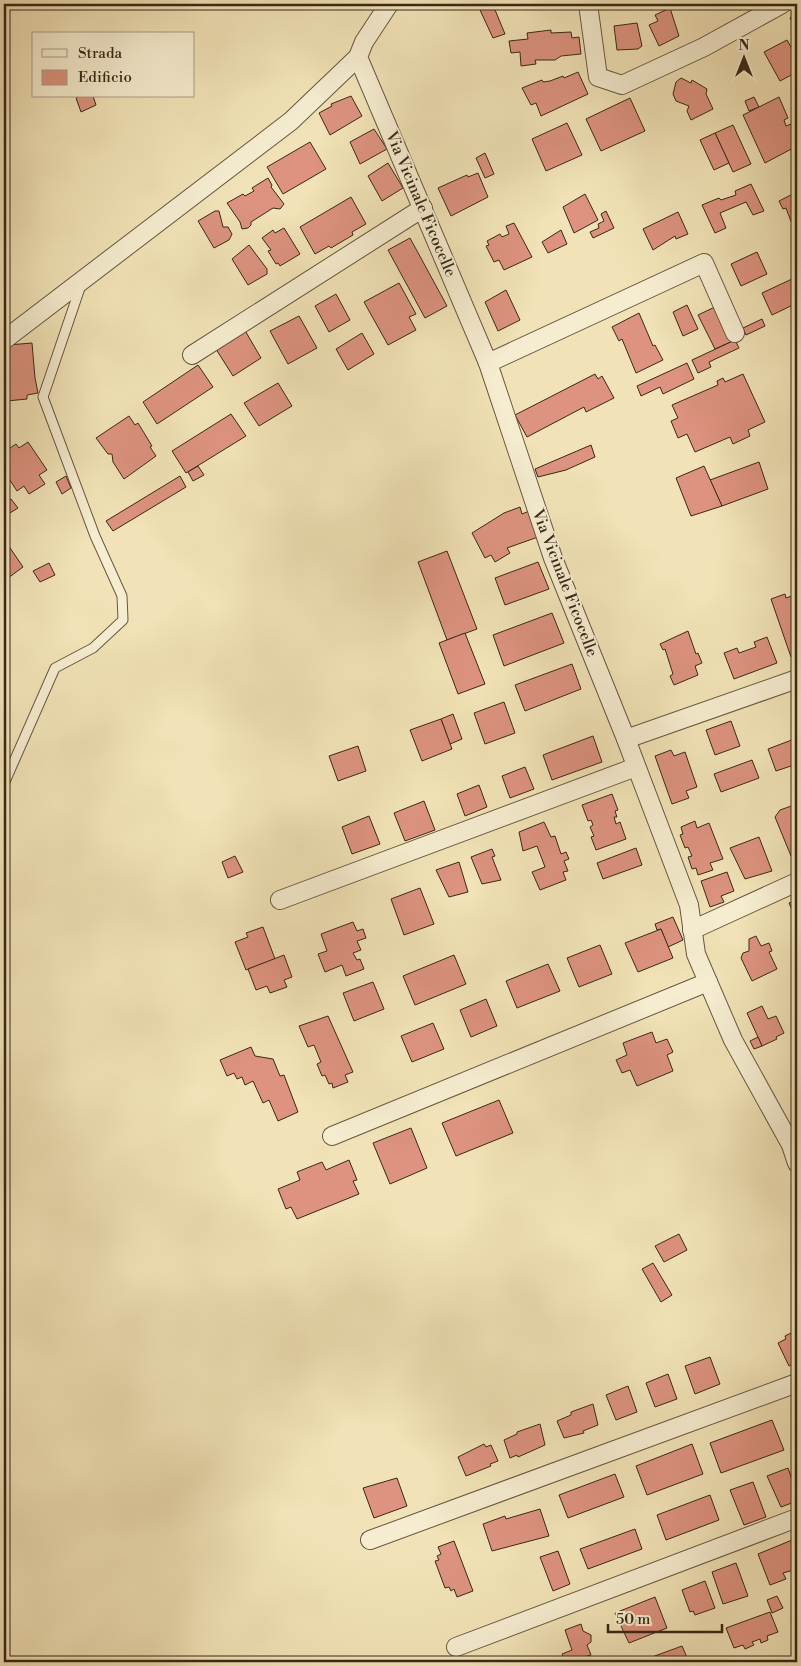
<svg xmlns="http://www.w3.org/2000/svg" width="801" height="1666" viewBox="0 0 801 1666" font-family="'Libre Bodoni',serif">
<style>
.building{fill:#dd937f;stroke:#392817}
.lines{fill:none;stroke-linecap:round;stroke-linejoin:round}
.lane-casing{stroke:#67573f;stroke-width:11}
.street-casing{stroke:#67573f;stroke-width:20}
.lane{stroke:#f6edd0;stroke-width:9}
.street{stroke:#f6edd0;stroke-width:18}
.labels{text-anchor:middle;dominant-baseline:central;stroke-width:4;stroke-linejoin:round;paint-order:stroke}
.street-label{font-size:16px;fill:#392817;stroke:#f6edd0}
</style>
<rect width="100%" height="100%" fill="#f1e3b7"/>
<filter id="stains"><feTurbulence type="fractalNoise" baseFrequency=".004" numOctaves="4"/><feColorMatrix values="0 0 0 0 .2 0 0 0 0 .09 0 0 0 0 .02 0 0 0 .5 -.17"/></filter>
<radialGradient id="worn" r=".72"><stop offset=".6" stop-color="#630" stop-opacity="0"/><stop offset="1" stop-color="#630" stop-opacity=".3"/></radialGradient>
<g class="building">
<path d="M 493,5 L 505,34 L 493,38 L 480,10 Z"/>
<path d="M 670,8 L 679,36 L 659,46 L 649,25 L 658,21 L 655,15 Z"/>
<path d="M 797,14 L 797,30 L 790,18 Z"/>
<path d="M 637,23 L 642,46 L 638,49 L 617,50 L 614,26 Z"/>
<path d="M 551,30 L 551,33 L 571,32 L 572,38 L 579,37 L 581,54 L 561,56 L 555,60 L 535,60 L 536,64 L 521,66 L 520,52 L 511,53 L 509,41 L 528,39 L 527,33 Z"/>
<path d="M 787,40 L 797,58 L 797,72 L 780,81 L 764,52 Z"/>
<path d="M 578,72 L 588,94 L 541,116 L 536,103 L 531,105 L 522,88 L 542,80 L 543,82 L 550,81 L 563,76 L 564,78 Z"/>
<path d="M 681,78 L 691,83 L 692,80 L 707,89 L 706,94 L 713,109 L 691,120 L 687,111 L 689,106 L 676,101 L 673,94 L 676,82 Z"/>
<path d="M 79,96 L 93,96 L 96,105 L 81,112 L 76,98 Z"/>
<path d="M 351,96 L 362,116 L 330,135 L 319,113 L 332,106 L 331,104 Z"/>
<path d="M 754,97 L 759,107 L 749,111 L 745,101 Z"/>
<path d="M 779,97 L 788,118 L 784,120 L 786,126 L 791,124 L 797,136 L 797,146 L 765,163 L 743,115 Z"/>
<path d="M 630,98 L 645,131 L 601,151 L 586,119 Z"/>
<path d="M 567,123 L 582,155 L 546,171 L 532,139 Z"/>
<path d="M 733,125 L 751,164 L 733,172 L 715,133 Z"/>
<path d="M 374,129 L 387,149 L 360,164 L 350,142 Z"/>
<path d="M 715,133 L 729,163 L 714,170 L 700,140 Z"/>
<path d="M 310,142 L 326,169 L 283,194 L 267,167 Z"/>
<path d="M 485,153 L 494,174 L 485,178 L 476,158 Z"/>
<path d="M 388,163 L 403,188 L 382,201 L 368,176 Z"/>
<path d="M 478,173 L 488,197 L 451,216 L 438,188 L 467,175 L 468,177 Z"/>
<path d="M 268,178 L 272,185 L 271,187 L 284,204 L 280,209 L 273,208 L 251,222 L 251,225 L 248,228 L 242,229 L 240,222 L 227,203 L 243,194 L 245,196 L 254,191 L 252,188 Z"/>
<path d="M 751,184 L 764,211 L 753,215 L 746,202 L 720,213 L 726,228 L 715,233 L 702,205 L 719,198 L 721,200 L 736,195 L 735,191 Z"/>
<path d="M 797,192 L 797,207 L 793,209 L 795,212 L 797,211 L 796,235 L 786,208 L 783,209 L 779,201 Z"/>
<path d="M 585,194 L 598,220 L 574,233 L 563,207 Z"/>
<path d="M 351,197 L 366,224 L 352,232 L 353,235 L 331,248 L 329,246 L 315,254 L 300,227 Z"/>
<path d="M 215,211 L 219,211 L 223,227 L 228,227 L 232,234 L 229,240 L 214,248 L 198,221 Z"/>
<path d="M 606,211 L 614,228 L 593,238 L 590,232 L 599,228 L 598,224 L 604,221 L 601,214 Z"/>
<path d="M 678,212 L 688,234 L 676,239 L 675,236 L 653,250 L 643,229 Z"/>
<path d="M 514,223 L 532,257 L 504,270 L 499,260 L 494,262 L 486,246 L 489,245 L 487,241 L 500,234 L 502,237 L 509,234 L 506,226 Z"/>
<path d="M 284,228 L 300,254 L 280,266 L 278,263 L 276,264 L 268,251 L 271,250 L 262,238 L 273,230 L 275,233 Z"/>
<path d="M 561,230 L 567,244 L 548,253 L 542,242 Z"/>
<path d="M 410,238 L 447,306 L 425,318 L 388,250 Z"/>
<path d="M 249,245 L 267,269 L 267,274 L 248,285 L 232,259 Z"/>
<path d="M 757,252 L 767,274 L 741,286 L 731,264 Z"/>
<path d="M 792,279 L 797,290 L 797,303 L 772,315 L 762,293 Z"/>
<path d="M 399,283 L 416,314 L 409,317 L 416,330 L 388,345 L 364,302 Z"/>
<path d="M 506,290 L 520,320 L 498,331 L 485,302 Z"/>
<path d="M 336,294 L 350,320 L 329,332 L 315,306 Z"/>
<path d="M 687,305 L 698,329 L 683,336 L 673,312 Z"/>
<path d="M 719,305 L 735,340 L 715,349 L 698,315 Z"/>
<path d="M 639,313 L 653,346 L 655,345 L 663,360 L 636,373 L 622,339 L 619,341 L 612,327 Z"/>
<path d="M 299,316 L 317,348 L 288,364 L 270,331 Z"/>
<path d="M 762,319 L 765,326 L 746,335 L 743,328 Z"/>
<path d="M 243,327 L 261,358 L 233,376 L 214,346 Z"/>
<path d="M 362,333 L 374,354 L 348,370 L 336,349 Z"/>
<path d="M 735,340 L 739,348 L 709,362 L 711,367 L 698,373 L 692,360 Z"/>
<path d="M 32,343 L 35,378 L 38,393 L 27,395 L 27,399 L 7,401 L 4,389 L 4,367 L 8,366 L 8,345 Z"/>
<path d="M 687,363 L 694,379 L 663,394 L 660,387 L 641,396 L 637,386 Z"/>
<path d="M 198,365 L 213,387 L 157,424 L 143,402 Z"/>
<path d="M 595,374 L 598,379 L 602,376 L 614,398 L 586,412 L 584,407 L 527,437 L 515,415 Z"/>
<path d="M 743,374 L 765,422 L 748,430 L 750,436 L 733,444 L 730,437 L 695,452 L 687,434 L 678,438 L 671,421 L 678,418 L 672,405 L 718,385 L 717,381 L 723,378 L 725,382 Z"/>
<path d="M 278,383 L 292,406 L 259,426 L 244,403 Z"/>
<path d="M 231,414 L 246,436 L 186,473 L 172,451 Z"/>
<path d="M 129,416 L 135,425 L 138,423 L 152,446 L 150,447 L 156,456 L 124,479 L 113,462 L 112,454 L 108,454 L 96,438 Z"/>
<path d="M 28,442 L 47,470 L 39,475 L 45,484 L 29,494 L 24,486 L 17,491 L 4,471 L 4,452 L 16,444 L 19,448 Z"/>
<path d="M 591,445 L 595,457 L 566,470 L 538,477 L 535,469 Z"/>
<path d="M 759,462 L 768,489 L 722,506 L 710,480 Z"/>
<path d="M 198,466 L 204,475 L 193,481 L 188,472 Z"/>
<path d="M 704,466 L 722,506 L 691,516 L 676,478 Z"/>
<path d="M 66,476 L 71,488 L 62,494 L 56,482 Z"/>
<path d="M 180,476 L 186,487 L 113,531 L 106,521 Z"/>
<path d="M 11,499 L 18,508 L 5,516 L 4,504 Z"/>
<path d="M 520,507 L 522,514 L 529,511 L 538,537 L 507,548 L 510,553 L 495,562 L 491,555 L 485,558 L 472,533 L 504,513 Z"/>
<path d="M 4,539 L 23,567 L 4,581 Z"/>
<path d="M 447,551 L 477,629 L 447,640 L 418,562 Z"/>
<path d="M 538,562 L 549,589 L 505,605 L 495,578 Z"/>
<path d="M 49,563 L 55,575 L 40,582 L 33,571 Z"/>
<path d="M 785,594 L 786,598 L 797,594 L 797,655 L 791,657 L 771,599 Z"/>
<path d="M 552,613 L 564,643 L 504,666 L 493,635 Z"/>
<path d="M 688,631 L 696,654 L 698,653 L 702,663 L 695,666 L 698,675 L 674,685 L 670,676 L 673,674 L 665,649 L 663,650 L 660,644 Z"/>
<path d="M 465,633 L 485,684 L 458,694 L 439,643 Z"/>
<path d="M 767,637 L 777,663 L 734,679 L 724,653 L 737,648 L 739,653 L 756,647 L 754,642 Z"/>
<path d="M 572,664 L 581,689 L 525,711 L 515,685 Z"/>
<path d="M 504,702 L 515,733 L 485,744 L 474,713 Z"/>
<path d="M 453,714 L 462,739 L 450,744 L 441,719 Z"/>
<path d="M 441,719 L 452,749 L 422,761 L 410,730 Z"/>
<path d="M 731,721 L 740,746 L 715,755 L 706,730 Z"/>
<path d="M 593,736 L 602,762 L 552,780 L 543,755 Z"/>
<path d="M 797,738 L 797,764 L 776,771 L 768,749 Z"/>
<path d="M 358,746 L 366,771 L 338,781 L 329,756 Z"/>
<path d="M 671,750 L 674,756 L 685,752 L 697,787 L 686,791 L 689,798 L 672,804 L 655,756 Z"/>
<path d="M 752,760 L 759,778 L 721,792 L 714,774 Z"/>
<path d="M 525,767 L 534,789 L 510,798 L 502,776 Z"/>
<path d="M 479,785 L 487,807 L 465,816 L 457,794 Z"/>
<path d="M 612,794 L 618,810 L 615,811 L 617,817 L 614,817 L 616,824 L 620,822 L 626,839 L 596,850 L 591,837 L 594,836 L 590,827 L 593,825 L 591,820 L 588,821 L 582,805 Z"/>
<path d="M 424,801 L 435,830 L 405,841 L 394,813 Z"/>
<path d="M 797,804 L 797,854 L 791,856 L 775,817 L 780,810 Z"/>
<path d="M 369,816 L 380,844 L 352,854 L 342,827 Z"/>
<path d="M 695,821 L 697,828 L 709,823 L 723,859 L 710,863 L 713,870 L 698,875 L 696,868 L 692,869 L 688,857 L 692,856 L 688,847 L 685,848 L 680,835 L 683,834 L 681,827 Z"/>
<path d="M 544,822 L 551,837 L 555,836 L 561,854 L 566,852 L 569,859 L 564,861 L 568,871 L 563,872 L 566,880 L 540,890 L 532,872 L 545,867 L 537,846 L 523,851 L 519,832 Z"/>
<path d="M 759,837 L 772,871 L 745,879 L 730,848 Z"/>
<path d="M 636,848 L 642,865 L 603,879 L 597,863 Z"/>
<path d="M 492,849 L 495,856 L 492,857 L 501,880 L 482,884 L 471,857 Z"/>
<path d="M 235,856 L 243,872 L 228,878 L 222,862 Z"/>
<path d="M 459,862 L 468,892 L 449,897 L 436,870 Z"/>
<path d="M 727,872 L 734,891 L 721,896 L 724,902 L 710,907 L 701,881 Z"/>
<path d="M 420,888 L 434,924 L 404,935 L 391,899 Z"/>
<path d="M 797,900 L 797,921 L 789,903 Z"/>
<path d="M 673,917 L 683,940 L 668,947 L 661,929 L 657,930 L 655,924 Z"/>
<path d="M 353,922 L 357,931 L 363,929 L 366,938 L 357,941 L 361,950 L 353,953 L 357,960 L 360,959 L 364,969 L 346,976 L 342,965 L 325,972 L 318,954 L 327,951 L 321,934 Z"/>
<path d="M 263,927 L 275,959 L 246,970 L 235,942 L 248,937 L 246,933 Z"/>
<path d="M 661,929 L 673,958 L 638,972 L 625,943 Z"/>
<path d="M 756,936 L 761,946 L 769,943 L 772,951 L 769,952 L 777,969 L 752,981 L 741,958 L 743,953 L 749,951 L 749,939 Z"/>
<path d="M 600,945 L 612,974 L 579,987 L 567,958 Z"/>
<path d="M 284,955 L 292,977 L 284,980 L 287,987 L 270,993 L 267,986 L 256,990 L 248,969 Z"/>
<path d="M 454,955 L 466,984 L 415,1005 L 403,976 Z"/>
<path d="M 548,964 L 560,991 L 517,1008 L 506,981 Z"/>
<path d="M 373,982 L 384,1009 L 354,1021 L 343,993 Z"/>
<path d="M 486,999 L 497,1026 L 471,1037 L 460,1010 Z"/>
<path d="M 762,1006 L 768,1019 L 776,1016 L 784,1033 L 776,1037 L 777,1039 L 762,1046 L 747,1013 Z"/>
<path d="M 328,1016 L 353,1072 L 345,1075 L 348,1082 L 333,1088 L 332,1083 L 329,1084 L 325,1075 L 322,1076 L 317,1064 L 321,1062 L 314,1045 L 308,1047 L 299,1026 Z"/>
<path d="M 433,1023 L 444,1049 L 412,1062 L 401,1036 Z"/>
<path d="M 652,1032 L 656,1043 L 667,1039 L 673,1052 L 667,1055 L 673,1071 L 637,1086 L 630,1070 L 622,1073 L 616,1060 L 627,1055 L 623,1043 Z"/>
<path d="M 758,1037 L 762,1046 L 754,1049 L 750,1041 Z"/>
<path d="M 251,1047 L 255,1056 L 273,1059 L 280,1076 L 284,1075 L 298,1112 L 278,1121 L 269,1100 L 263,1103 L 253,1081 L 245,1085 L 242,1077 L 237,1079 L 234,1073 L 227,1076 L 220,1060 Z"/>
<path d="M 499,1100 L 513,1133 L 456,1156 L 442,1123 Z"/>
<path d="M 411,1128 L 427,1168 L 390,1184 L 373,1143 Z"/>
<path d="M 349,1160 L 357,1180 L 353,1181 L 359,1194 L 297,1219 L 291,1207 L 286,1209 L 278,1189 L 300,1180 L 297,1172 L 322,1162 L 326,1170 Z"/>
<path d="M 679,1234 L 687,1250 L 664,1262 L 655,1246 Z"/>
<path d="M 653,1263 L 672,1295 L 661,1302 L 642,1269 Z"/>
<path d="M 797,1330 L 797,1362 L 789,1366 L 778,1343 L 786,1339 L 785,1336 Z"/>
<path d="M 710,1357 L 720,1384 L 695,1394 L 685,1366 Z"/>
<path d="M 668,1374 L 677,1399 L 655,1407 L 646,1383 Z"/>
<path d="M 628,1386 L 637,1412 L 616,1420 L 606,1395 Z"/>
<path d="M 593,1404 L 598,1425 L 583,1431 L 584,1433 L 564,1438 L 557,1421 L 571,1415 L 571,1412 Z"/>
<path d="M 772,1420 L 784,1450 L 721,1473 L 710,1443 Z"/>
<path d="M 540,1424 L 545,1445 L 518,1457 L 517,1455 L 510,1458 L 504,1440 L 517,1434 L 517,1432 Z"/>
<path d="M 484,1444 L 486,1447 L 491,1445 L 498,1461 L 490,1464 L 491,1466 L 466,1476 L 458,1457 Z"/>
<path d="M 692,1444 L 703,1474 L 647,1495 L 636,1466 Z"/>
<path d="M 788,1468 L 797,1494 L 797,1501 L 781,1507 L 767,1476 Z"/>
<path d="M 615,1474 L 624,1497 L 568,1518 L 559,1495 Z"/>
<path d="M 397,1478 L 407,1506 L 374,1518 L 363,1488 Z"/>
<path d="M 753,1482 L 766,1517 L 744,1525 L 730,1490 Z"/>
<path d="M 710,1495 L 719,1520 L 666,1540 L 657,1515 Z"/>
<path d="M 540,1509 L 549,1536 L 492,1551 L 483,1524 L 505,1516 L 506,1519 Z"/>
<path d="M 635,1529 L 642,1549 L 588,1569 L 580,1549 Z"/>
<path d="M 797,1538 L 797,1569 L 783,1573 L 786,1579 L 770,1585 L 758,1554 Z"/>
<path d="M 454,1541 L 473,1591 L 457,1597 L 454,1589 L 451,1591 L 449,1587 L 445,1588 L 435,1561 L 439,1560 L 437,1556 L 441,1554 L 438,1547 Z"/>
<path d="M 558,1551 L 570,1584 L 553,1591 L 540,1557 Z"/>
<path d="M 736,1563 L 748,1596 L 723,1604 L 712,1572 Z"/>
<path d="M 705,1581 L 715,1608 L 695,1615 L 693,1611 L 690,1612 L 682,1590 Z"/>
<path d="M 777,1596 L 783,1608 L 772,1613 L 767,1600 Z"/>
<path d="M 797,1596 L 797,1616 L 793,1598 Z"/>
<path d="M 655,1597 L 667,1628 L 629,1643 L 615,1613 Z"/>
<path d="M 770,1612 L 778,1632 L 767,1636 L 768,1640 L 761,1643 L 760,1639 L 752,1642 L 754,1645 L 745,1649 L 743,1645 L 734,1648 L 726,1628 Z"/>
<path d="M 581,1624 L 583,1631 L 591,1635 L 591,1642 L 587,1645 L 591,1655 L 566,1662 L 562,1654 L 572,1650 L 565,1630 Z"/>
<path d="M 682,1646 L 689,1662 L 654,1662 L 652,1657 Z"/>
</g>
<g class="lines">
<g class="lane-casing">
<path id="lane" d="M 4,784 L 55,668 L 93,648 L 123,620 L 122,596 L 95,536 L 43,397 L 81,285"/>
</g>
<g class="street-casing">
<g id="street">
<path d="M 389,4 L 364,42 L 358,57 L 488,363 L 553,558 L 626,739 L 689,905 L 696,954 L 733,1040 L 791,1145 L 797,1163"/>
<path d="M 588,4 L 598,77 L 622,85 L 704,47 L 782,4"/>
<path d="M 4,340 L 291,121 L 358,57"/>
<path d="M 192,355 L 423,208"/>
<path d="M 488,363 L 704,263 L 735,333"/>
<path d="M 626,739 L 797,679"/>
<path d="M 280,900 L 636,767"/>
<path d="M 692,930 L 797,882"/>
<path d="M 332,1136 L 708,982"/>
<path d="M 370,1540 L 797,1383"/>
<path d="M 456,1647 L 797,1518"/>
</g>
</g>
<use href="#lane" class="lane"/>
<use href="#street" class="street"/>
</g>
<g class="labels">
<g class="street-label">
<text transform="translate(421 204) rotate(67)">Via Vicinale Ficocelle</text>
<text transform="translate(565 583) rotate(69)">Via Vicinale Ficocelle</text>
</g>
</g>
<rect width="801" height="1666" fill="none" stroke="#f1e3b7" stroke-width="20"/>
<rect x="5" y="5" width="791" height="1656" fill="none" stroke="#392817" stroke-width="2.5"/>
<rect x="10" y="10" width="781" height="1646" fill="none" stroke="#392817"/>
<rect x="32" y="32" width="162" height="65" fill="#f6edd0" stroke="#aa9e86"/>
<rect x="42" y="49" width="25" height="8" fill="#f6edd0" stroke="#aa9e86"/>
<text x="78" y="58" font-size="15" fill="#392817">Strada</text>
<rect x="42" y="70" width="25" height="15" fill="#dd937f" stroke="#aa9e86"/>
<text x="78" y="82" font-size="15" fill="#392817">Edificio</text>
<g transform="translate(744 58)" stroke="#f6edd0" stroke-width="4" paint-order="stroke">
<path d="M0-4L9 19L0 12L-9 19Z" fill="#392817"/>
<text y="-8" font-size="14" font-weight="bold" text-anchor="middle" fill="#392817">N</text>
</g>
<path d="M608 1624v8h114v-8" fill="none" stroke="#392817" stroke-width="2.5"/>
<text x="616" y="1624" font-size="15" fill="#392817" stroke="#f6edd0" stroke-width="4" paint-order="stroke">50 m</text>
<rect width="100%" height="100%" filter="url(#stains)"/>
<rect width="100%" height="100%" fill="url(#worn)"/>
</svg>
